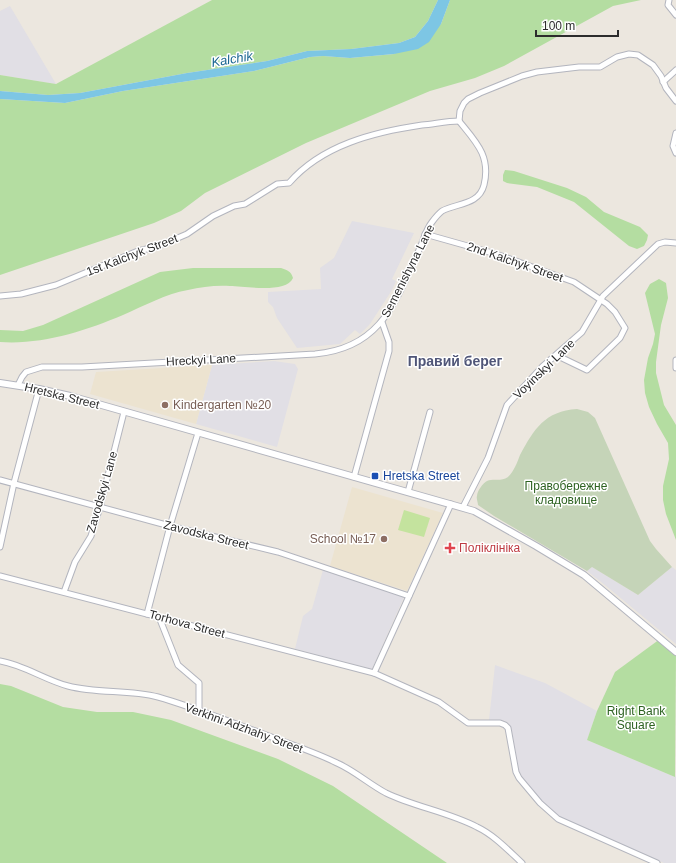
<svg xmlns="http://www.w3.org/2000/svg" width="676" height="863" viewBox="0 0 676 863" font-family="Arial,sans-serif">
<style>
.industrial{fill:#e1dfe5}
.education{fill:#ece3d0}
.green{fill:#b4dda1}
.cemetery{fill:#c5d4b8}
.pitch{fill:#c4e39e}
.water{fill:#7dc6e4}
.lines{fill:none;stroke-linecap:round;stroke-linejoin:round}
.minor-casing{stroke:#b3b5be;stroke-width:7}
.tertiary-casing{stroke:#b3b5be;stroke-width:8}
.minor{stroke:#fff;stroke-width:5}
.tertiary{stroke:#fff;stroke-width:6}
.education-dot{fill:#8d6e63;stroke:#fff;stroke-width:1.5}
.transit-dot{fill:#1a4fb4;stroke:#fff;stroke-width:1.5}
.health-dot{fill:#e0444e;stroke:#fff;stroke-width:1.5}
.labels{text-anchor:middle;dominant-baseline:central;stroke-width:3;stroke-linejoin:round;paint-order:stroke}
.street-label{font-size:12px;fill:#2c2c2c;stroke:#fff}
.education-label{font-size:12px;fill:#785e54;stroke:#fff;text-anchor:start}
.transit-label{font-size:12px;fill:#164399;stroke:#fff;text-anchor:start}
.park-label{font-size:12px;fill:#2e6322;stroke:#fff}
.health-label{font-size:12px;fill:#be3a42;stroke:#fff;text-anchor:start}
.water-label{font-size:13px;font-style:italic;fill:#1a6691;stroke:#fff}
.quarter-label{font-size:14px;font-weight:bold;fill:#505678;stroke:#fff}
</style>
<rect width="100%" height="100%" fill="#ece7df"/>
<g class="industrial">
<path d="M 10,6 L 56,84 L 0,75 L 0,11 Z"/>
<path d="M 352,221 L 414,233 L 392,279 L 396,281 L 392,290 L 370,324 L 360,334 L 355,330 L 340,344 L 297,348 L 277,318 L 273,307 L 268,302 L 268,292 L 321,289 L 320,268 L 334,258 Z"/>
<path d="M 274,361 L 295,364 L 298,369 L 277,447 L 196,424 L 212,365 Z"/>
<path d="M 592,567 L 638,595 L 672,567 L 676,570 L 676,644 L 605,585 L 587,571 Z"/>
<path d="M 323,570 L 404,597 L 372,669 L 295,649 L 303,616 L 312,609 Z"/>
<path d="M 495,665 L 545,683 L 597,711 L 587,740 L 675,777 L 676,775 L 676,863 L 664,863 L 559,817 L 542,801 L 525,782 L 519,771 L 511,727 L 507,722 L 501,720 L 489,720 Z"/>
</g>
<g class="education">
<path d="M 212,365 L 196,424 L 90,394 L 96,372 Z"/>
<path d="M 352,487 L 443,513 L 407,591 L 330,566 Z"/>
</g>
<g class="green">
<path d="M 212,0 L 438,0 L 428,21 L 415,37 L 399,43 L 351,49 L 307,51 L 267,61 L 187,73 L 80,93 L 48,95 L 0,91 L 0,75 L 56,84 Z"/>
<path d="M 450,0 L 641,0 L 613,6 L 504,66 L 475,78 L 430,91 L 306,143 L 205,193 L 181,211 L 154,223 L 0,275 L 0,99 L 65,103 L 123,91 L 254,71 L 310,57 L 323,56 L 350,58 L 394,54 L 441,24 Z"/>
<path d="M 505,170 L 514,171 L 567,188 L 586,197 L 604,212 L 640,227 L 648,235 L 647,240 L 644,246 L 637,249 L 629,246 L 574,202 L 537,187 L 507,183 L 503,181 L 503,175 Z"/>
<path d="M 193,268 L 281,268 C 287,270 291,271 293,278 C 286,294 245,286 230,286 C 216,285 201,287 188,290 C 165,294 144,306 123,315 C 85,331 42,345 0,342 L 0,330 L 23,331 L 43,325 L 160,272 Z"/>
<path d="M 659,279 L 666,283 L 668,298 L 661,325 L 656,362 L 656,373 L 664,405 L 676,425 L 676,540 L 666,514 L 663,500 L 663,486 L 669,459 L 668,443 L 657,424 L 649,407 L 645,393 L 644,380 L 648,358 L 653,344 L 655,334 L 645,293 L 650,284 Z"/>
<path d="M 660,639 L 676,652 L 675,777 L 587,740 L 597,711 L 615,672 Z"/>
<path d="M 0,684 L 11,686 L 63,707 L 97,712 L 133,712 L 171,720 L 278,759 L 333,786 L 447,863 L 0,863 Z"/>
</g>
<path class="cemetery" d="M 577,409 L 588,412 L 595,418 L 650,541 L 656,549 L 672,567 L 638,595 L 592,567 L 587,571 L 494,516 L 478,505 C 478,502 476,498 477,496 C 477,491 483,483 487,481 C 494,478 501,482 508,477 C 514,471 517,463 520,455 C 534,429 545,411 577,409 Z"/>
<path class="pitch" d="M 404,510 L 430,518 L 424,537 L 398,530 Z"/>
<path class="water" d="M 438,0 L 450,0 L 441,24 L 429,42 L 418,49 L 394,54 L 350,58 L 323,56 L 310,57 L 254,71 L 123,91 L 65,103 L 0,99 L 0,91 L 48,95 L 80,93 L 187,73 L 267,61 L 307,51 L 351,49 L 399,43 L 415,37 L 428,21 Z"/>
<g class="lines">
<g class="minor-casing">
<g id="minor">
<path d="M 669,0 L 668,5 L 676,15"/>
<path d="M 663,82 L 676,70"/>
<path d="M 459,121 L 460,111 L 464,103 L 468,99 L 480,93 L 522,76 L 537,72 L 579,67 L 600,67 L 617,57 L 629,54 L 638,55 L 653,65 L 661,76 L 666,88 L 676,101"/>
<path d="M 676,133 L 673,146 L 676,153"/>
<path d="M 425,234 L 496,254 L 574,282 L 607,304 L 615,312 L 625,328 L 620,338 L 587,370 L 560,357 L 557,355"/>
<path d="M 0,296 L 21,294 L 56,285 L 138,251 L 159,246 L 187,234 L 213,216 L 234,206 L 245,204 L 277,184 L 289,183 C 322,145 374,132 422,125 C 434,124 447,121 459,121"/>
<path d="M 676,360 L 676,368"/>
<path d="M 18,385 L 22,377 L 26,372 L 42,367 L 82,367 L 315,354 C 381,348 395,303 419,250 C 424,240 425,231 432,222 C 435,218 438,214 442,211 C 457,203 479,205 484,185 C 491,156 476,142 459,121"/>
<path d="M 354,477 L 389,351 L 389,342 L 382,322"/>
<path d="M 0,480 L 170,526 L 278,552 L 409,596"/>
<path d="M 408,492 L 430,412"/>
<path d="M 463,507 L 488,458 L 507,405 L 542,367 L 582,332 L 603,296 L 658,244 L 665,242 L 676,243"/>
<path d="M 0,547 L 14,483 L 39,389"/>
<path d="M 0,576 L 374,673 L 439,702 L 468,723 L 500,723 L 505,725 L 508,728 L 516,772 L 519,778 L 540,803 L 558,819 L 657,863"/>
<path d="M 64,592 L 75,562 L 91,536 L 100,507 L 124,412"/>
<path d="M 147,614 L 170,526 L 198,433"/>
<path d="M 159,617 L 178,665 L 199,683 L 199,711"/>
<path d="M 0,661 C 24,665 45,680 68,686 C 98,694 128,689 158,697 C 193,707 227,721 261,733 C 286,743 313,751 337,763 C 355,771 369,784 386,793 C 415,807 448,812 477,827 C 494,835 508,850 522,863"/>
<path d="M 374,673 L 451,504"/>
</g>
</g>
<g class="tertiary-casing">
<path id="tertiary" d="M 0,383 L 39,389 L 70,396 L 474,511 L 536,546 L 584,575 L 676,652"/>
</g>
<use href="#minor" class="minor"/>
<use href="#tertiary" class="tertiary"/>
</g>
<g class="education-dot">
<circle cx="165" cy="405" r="4"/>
<circle cx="384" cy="539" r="4"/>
</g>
<rect class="transit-dot" x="371" y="472" width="8" height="8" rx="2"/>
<path class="health-dot" d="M448 542h4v4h4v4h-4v4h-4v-4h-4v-4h4z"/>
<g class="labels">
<g class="street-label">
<text transform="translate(132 255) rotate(-21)">1st Kalchyk Street</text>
<text transform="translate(515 262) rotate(19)">2nd Kalchyk Street</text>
<text transform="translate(408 271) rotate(-63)">Semenishyna Lane</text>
<text transform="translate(201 360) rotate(-3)">Hreckyi Lane</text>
<text transform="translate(544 369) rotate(-44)">Voyinskyi Lane</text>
<text transform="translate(62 396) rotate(14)">Hretska Street</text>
<text transform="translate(102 492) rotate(-74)">Zavodskyi Lane</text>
<text transform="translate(206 535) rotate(14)">Zavodska Street</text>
<text transform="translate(187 624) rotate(15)">Torhova Street</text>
<text transform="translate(244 728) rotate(20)">Verkhni Adzhahy Street</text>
</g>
<g class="education-label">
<text x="173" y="405">Kindergarten №20</text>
<text x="376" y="539" text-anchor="end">School №17</text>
</g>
<g class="transit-label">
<text x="383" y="476">Hretska Street</text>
</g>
<g class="park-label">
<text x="566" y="486">Правобережне<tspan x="566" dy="14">кладовище</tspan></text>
<text x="636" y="711">Right Bank<tspan x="636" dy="14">Square</tspan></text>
</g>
<g class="health-label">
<text x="459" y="548">Поліклініка</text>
</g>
<g class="water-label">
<text transform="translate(232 59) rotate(-10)">Kalchik</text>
</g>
<g class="quarter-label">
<text x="455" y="361">Правий берег</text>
</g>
</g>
<path d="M536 30v6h82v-6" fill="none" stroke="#2c2c2c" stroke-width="2"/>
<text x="542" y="30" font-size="12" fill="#2c2c2c" stroke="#ffffff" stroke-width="3" paint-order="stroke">100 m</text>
</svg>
